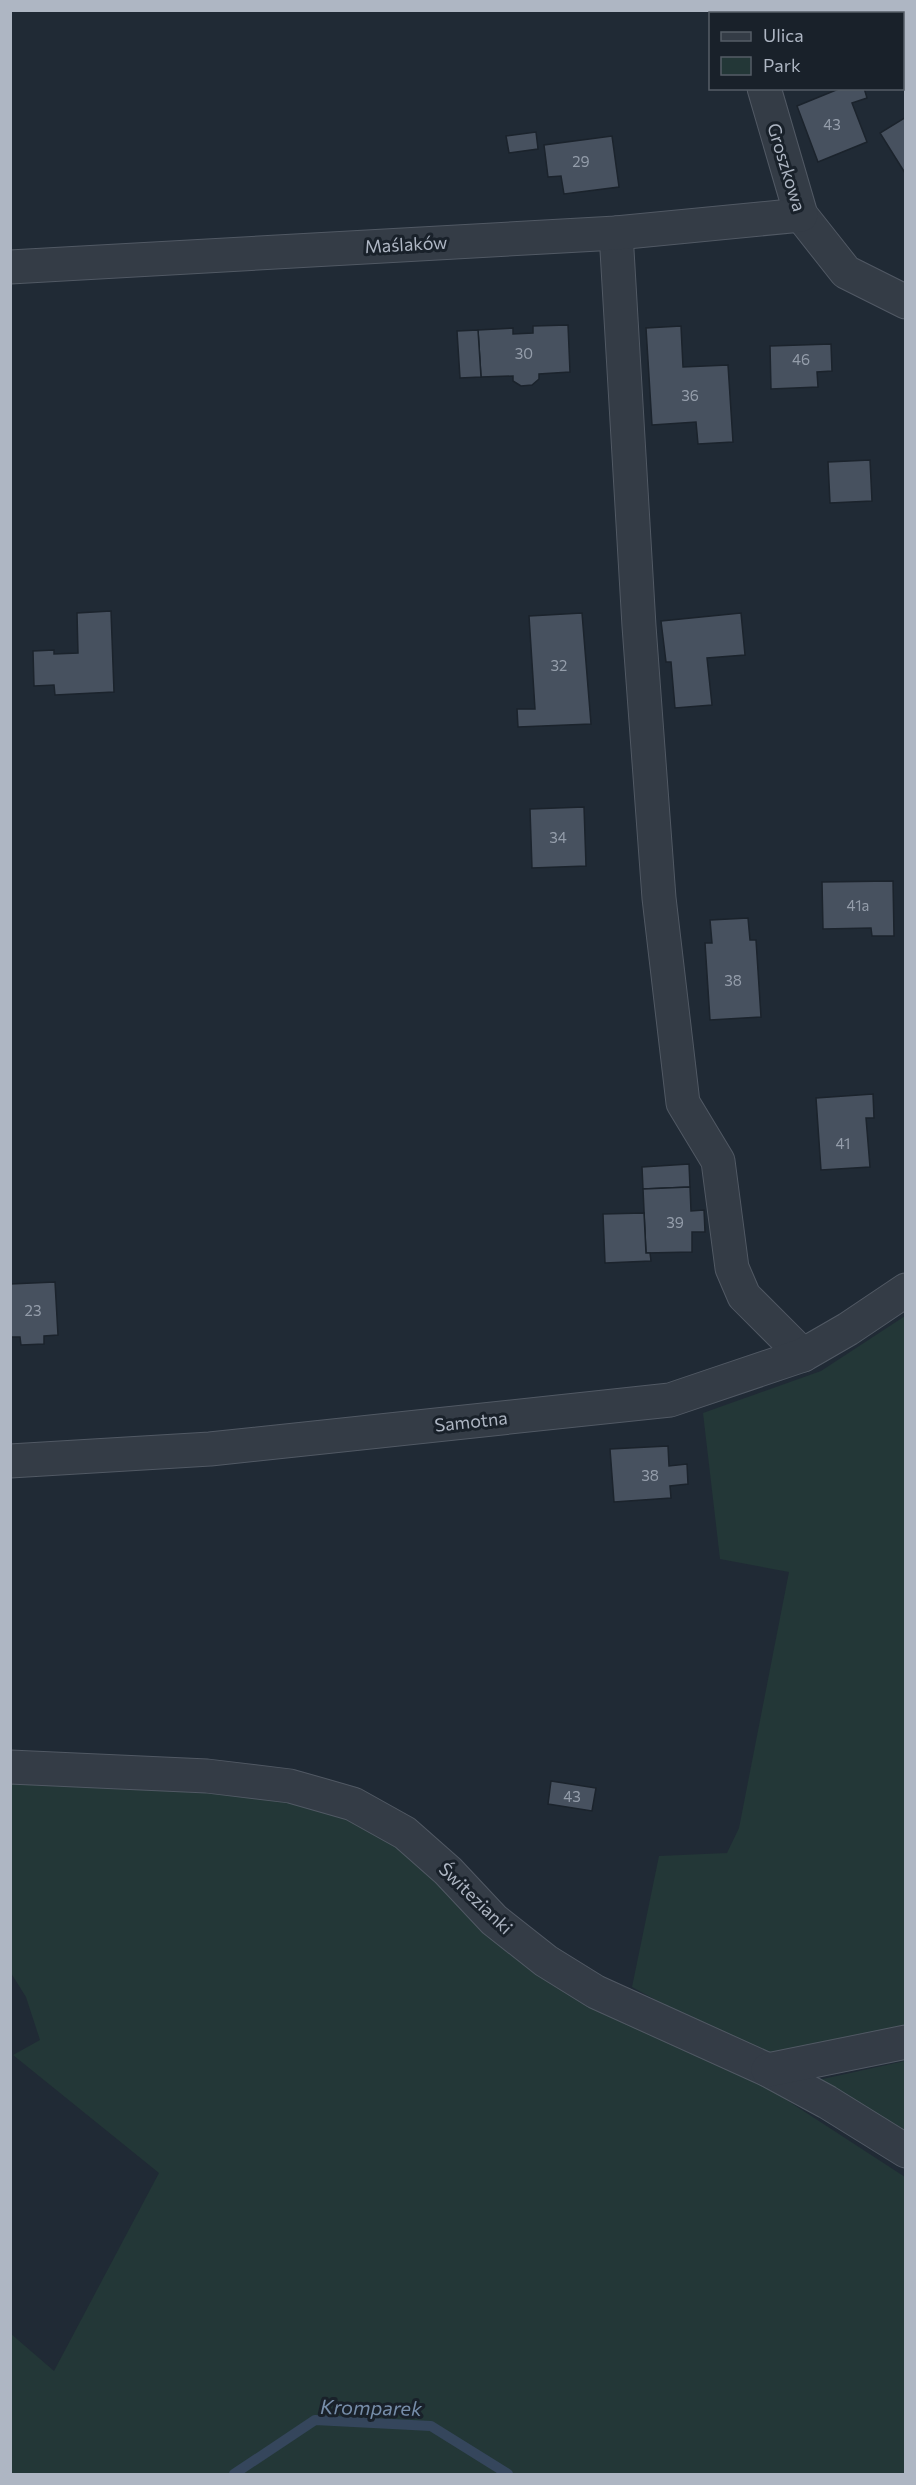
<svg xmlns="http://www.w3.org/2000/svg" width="916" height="2485" viewBox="0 0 916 2485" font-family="Commissioner,sans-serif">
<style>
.green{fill:#233737}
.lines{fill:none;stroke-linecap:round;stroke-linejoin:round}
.stream{stroke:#35465c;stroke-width:10}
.building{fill:#47515f;stroke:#1b232c;stroke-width:1.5}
.minor-casing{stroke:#515964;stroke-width:35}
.minor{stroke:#343c46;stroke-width:33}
.labels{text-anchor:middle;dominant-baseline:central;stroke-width:6;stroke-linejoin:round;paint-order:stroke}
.number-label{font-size:15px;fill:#949daa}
.street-label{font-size:18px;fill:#aeb6c3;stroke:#19212a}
.water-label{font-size:20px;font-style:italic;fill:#778eaa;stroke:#19212a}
</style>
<rect width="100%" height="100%" fill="#202a35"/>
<g class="green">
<path d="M 905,1316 L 905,2025 L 762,2058 L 632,1987 L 659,1856 L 727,1853 L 739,1828 L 789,1572 L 720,1559 L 703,1413 L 821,1371 Z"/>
<path d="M 11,1774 L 209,1783 L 349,1811 L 398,1847 L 905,2177 L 905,2474 L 11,2474 L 10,2333 L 54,2371 L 159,2173 L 13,2055 L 40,2040 L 26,1997 L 11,1973 Z"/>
<path d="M 905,2061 L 905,2136 L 818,2080 Z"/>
</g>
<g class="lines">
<path class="stream" d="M 234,2474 L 315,2420 L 431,2426 L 508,2474"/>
</g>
<g class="building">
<path d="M 841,88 L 864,88 L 867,98 L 852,103 L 867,142 L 818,162 L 797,106 Z"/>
<path d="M 906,117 L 906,172 L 905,173 L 880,133 Z"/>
<path d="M 536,132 L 538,149 L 509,153 L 506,136 Z"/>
<path d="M 612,136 L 619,187 L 564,194 L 561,176 L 548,177 L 544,145 Z"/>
<path d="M 568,325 L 570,372 L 539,374 L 539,379 L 532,385 L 521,386 L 513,381 L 513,376 L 481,377 L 478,330 L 513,328 L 513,334 L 533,333 L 533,326 Z"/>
<path d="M 681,326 L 683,367 L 728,365 L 733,442 L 698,444 L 696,422 L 652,425 L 646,328 Z"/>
<path d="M 478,330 L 481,377 L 460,378 L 457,331 Z"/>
<path d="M 831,344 L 832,371 L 817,372 L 818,387 L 771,389 L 770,346 Z"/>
<path d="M 870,460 L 872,501 L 830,503 L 828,462 Z"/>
<path d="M 111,611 L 114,692 L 55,695 L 54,685 L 34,686 L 33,651 L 54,650 L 54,654 L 78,653 L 77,613 Z"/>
<path d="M 582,613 L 591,724 L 518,727 L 517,709 L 535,709 L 529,616 Z"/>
<path d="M 741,613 L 745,655 L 707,658 L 712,705 L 675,708 L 671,662 L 666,662 L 661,621 Z"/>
<path d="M 584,807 L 586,866 L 532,868 L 530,809 Z"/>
<path d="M 893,881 L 894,936 L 872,936 L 871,928 L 823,929 L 822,882 Z"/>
<path d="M 748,918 L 750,940 L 756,940 L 761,1017 L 710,1020 L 705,943 L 712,943 L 710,920 Z"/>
<path d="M 873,1094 L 874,1118 L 866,1118 L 870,1167 L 821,1170 L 816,1098 Z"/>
<path d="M 689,1164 L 690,1187 L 643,1189 L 642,1167 Z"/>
<path d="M 690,1187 L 691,1211 L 704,1210 L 705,1232 L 692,1232 L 692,1252 L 646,1253 L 643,1189 Z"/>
<path d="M 644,1213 L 646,1253 L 650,1253 L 651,1261 L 605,1263 L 603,1214 Z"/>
<path d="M 55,1282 L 58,1335 L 44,1336 L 44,1344 L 21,1345 L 20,1337 L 10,1337 L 10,1284 Z"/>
<path d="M 668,1446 L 669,1466 L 687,1464 L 688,1484 L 670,1486 L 671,1498 L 614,1502 L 610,1449 Z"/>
<path d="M 551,1781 L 596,1788 L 592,1811 L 548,1804 Z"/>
</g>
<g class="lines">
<g class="minor-casing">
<g id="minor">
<path d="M 741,10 L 742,14"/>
<path d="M 764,88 L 801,215 L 846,272 L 906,302"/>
<path d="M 616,233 L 639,626 L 659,898 L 683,1103 L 718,1161 L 732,1268 L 744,1296 L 803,1355"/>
<path d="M 10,267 L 616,233 L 801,215"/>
<path d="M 10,1461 L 210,1449 L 670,1400 L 803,1355 L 848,1329 L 906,1290"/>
<path d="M 10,1767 L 207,1776 L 290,1786 L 353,1804 L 405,1833 L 448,1871 L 494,1920 L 546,1961 L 596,1992 L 768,2070 L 827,2102 L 906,2151"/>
<path d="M 768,2070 L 906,2042"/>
</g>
</g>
<use href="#minor" class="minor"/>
</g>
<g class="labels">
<g class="number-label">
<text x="832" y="124">43</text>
<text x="581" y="161">29</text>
<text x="524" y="353">30</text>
<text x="801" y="359">46</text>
<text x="690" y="395">36</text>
<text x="559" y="665">32</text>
<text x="558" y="837">34</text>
<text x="858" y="905">41a</text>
<text x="733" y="980">38</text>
<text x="843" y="1143">41</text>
<text x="675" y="1222">39</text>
<text x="33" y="1310">23</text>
<text x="650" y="1475">38</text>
<text x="572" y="1796">43</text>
</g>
<g class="street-label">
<text transform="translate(787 167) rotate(73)">Groszkowa</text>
<text transform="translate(406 244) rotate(-3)">Maślaków</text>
<text transform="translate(471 1421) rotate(-6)">Samotna</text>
<text transform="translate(476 1898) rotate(44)">Świtezianki</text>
</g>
<g class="water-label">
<text transform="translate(371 2407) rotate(1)">Kromparek</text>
</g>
</g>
<rect width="916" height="2485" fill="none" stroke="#aeb6c3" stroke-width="24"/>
<rect x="709" y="12" width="195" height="78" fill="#19212a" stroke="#555d67" stroke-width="1.5"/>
<rect x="721" y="32" width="30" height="9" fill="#343c46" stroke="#555d67" stroke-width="1.5"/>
<text x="763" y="42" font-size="18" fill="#aeb6c3">Ulica</text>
<rect x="721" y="57" width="30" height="18" fill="#233737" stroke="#555d67" stroke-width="1.5"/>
<text x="763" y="72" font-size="18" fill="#aeb6c3">Park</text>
</svg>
